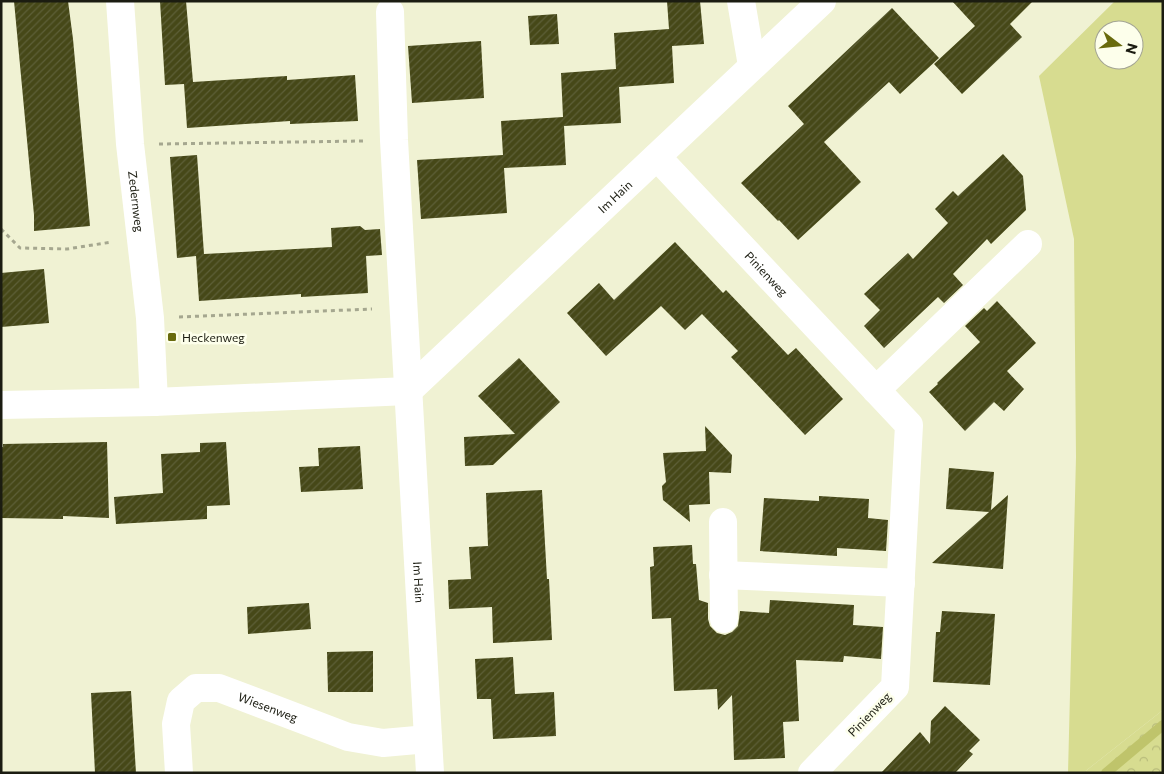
<svg xmlns="http://www.w3.org/2000/svg" width="1164" height="774" viewBox="0 0 1164 774" font-family="Commissioner,sans-serif">
<style>
.grass{fill:#d7dc90;fill-rule:evenodd}
.forest{fill:url(#forest-crowns)}
.lines{fill:none;stroke-linecap:round;stroke-linejoin:round}
.stream{stroke:#bfc46b;stroke-width:10}
.building{fill:url(#building-hatch)}
.path{stroke:#a5a78f;stroke-width:3;stroke-dasharray:4 4;stroke-linecap:butt}
.minor{stroke:#fff;stroke-width:28}
.poi-dot{fill:#696b0d;stroke:#fdffeb;stroke-width:2}
.labels{text-anchor:middle;dominant-baseline:central;stroke-width:5;stroke-linejoin:round;paint-order:stroke}
.street-label{font-size:12px;fill:#1b1c11;stroke:#fdffeb}
.poi-label{font-size:12px;fill:#1b1c11;stroke:#fdffeb;text-anchor:start}
</style>
<defs>
<pattern id="forest-crowns" width="20" height="18" patternUnits="userSpaceOnUse" patternTransform="scale(1.25)"><rect width="20" height="18" fill="#d7dc90"/><path d="M2 6a3 3 0 1 1 6 0M12 15a3 3 0 1 1 6 0" fill="none" stroke="#b8bc7b"/></pattern>
<pattern id="building-hatch" width="6" height="6" patternUnits="userSpaceOnUse" patternTransform="scale(1.25)"><rect width="6" height="6" fill="#464818"/><path d="M-1 1l2-2M0 6l6-6M5 7l2-2" fill="none" stroke="#5d5f38"/></pattern>
</defs>
<rect width="100%" height="100%" fill="#f0f2d3"/>
<path class="grass" d="M 1115,1 L 1163,1 L 1163,710 L 1083,773 L 1068,773 L 1076,457 L 1074,239 L 1039,76 ZM 1104,30 L 1134,30 L 1134,60 L 1104,60 Z"/>
<path class="forest" d="M 1163,710 L 1163,773 L 1083,773 Z"/>
<g class="lines">
<path class="stream" d="M 1106,773 L 1163,725"/>
</g>
<g class="building">
<path d="M 14,1 L 68,1 L 73,39 L 90,226 L 34,231 L 34,215 Z"/>
<path d="M 160,1 L 186,1 L 193,82 L 287,76 L 287,80 L 355,75 L 358,121 L 290,124 L 290,121 L 187,128 L 184,84 L 165,85 Z"/>
<path d="M 667,1 L 700,1 L 704,44 L 672,46 L 674,83 L 619,87 L 621,123 L 564,126 L 566,165 L 504,168 L 507,213 L 421,219 L 417,160 L 503,155 L 501,121 L 563,117 L 561,73 L 616,69 L 614,33 L 669,29 Z"/>
<path d="M 952,1 L 1033,1 L 1010,24 L 1022,37 L 962,94 L 934,64 L 975,26 Z"/>
<path d="M 892,8 L 939,58 L 900,94 L 889,82 L 824,142 L 861,182 L 798,240 L 779,220 L 778,221 L 741,183 L 804,124 L 788,106 Z"/>
<path d="M 557,14 L 559,44 L 530,45 L 528,16 Z"/>
<path d="M 481,41 L 484,98 L 412,103 L 408,46 Z"/>
<path d="M 1003,154 L 1023,176 L 1026,210 L 991,244 L 987,239 L 953,274 L 963,285 L 944,303 L 938,297 L 884,348 L 864,326 L 880,310 L 864,294 L 908,253 L 913,259 L 948,223 L 935,209 L 953,191 L 958,196 Z"/>
<path d="M 197,155 L 204,254 L 332,247 L 331,228 L 360,226 L 365,230 L 380,229 L 382,255 L 366,256 L 368,293 L 301,297 L 301,294 L 199,301 L 196,256 L 177,258 L 170,157 Z"/>
<path d="M 675,242 L 723,293 L 726,290 L 788,355 L 796,348 L 843,399 L 805,435 L 731,357 L 738,351 L 702,314 L 685,330 L 661,306 L 606,356 L 567,313 L 599,283 L 614,300 Z"/>
<path d="M 44,269 L 49,323 L 1,327 L 1,273 Z"/>
<path d="M 997,301 L 1036,343 L 1007,371 L 1024,389 L 1004,411 L 994,402 L 965,431 L 929,392 L 938,384 L 937,383 L 980,342 L 965,326 L 984,308 L 987,311 Z"/>
<path d="M 519,358 L 560,402 L 493,465 L 465,466 L 464,437 L 515,434 L 478,396 Z"/>
<path d="M 705,426 L 732,455 L 731,473 L 709,472 L 710,504 L 689,505 L 690,522 L 663,500 L 662,486 L 666,482 L 663,453 L 706,451 Z"/>
<path d="M 107,442 L 109,518 L 63,516 L 63,519 L 1,518 L 1,447 L 3,447 L 3,444 Z"/>
<path d="M 226,442 L 230,505 L 207,506 L 207,519 L 116,524 L 114,497 L 163,493 L 161,454 L 200,452 L 200,443 Z"/>
<path d="M 360,446 L 363,489 L 301,492 L 299,467 L 319,466 L 318,448 Z"/>
<path d="M 949,468 L 994,472 L 991,510 L 1008,495 L 1003,569 L 932,563 L 989,512 L 946,509 Z"/>
<path d="M 542,490 L 547,579 L 549,579 L 552,640 L 493,643 L 492,607 L 449,609 L 448,580 L 471,579 L 469,547 L 488,546 L 486,493 Z"/>
<path d="M 819,496 L 869,499 L 868,518 L 888,520 L 886,551 L 837,548 L 837,556 L 760,551 L 764,498 L 819,501 Z"/>
<path d="M 692,545 L 693,564 L 696,564 L 699,600 L 708,603 L 708,619 L 710,626 L 717,633 L 725,635 L 732,632 L 738,626 L 740,611 L 769,613 L 770,600 L 854,605 L 853,625 L 883,627 L 881,659 L 844,656 L 843,662 L 796,660 L 799,721 L 783,722 L 785,758 L 734,760 L 732,695 L 718,710 L 717,689 L 674,691 L 671,618 L 652,619 L 650,567 L 654,566 L 653,547 Z"/>
<path d="M 309,603 L 311,629 L 248,634 L 247,607 Z"/>
<path d="M 942,611 L 995,614 L 990,685 L 933,682 L 936,632 L 940,632 Z"/>
<path d="M 373,651 L 373,692 L 328,692 L 327,652 Z"/>
<path d="M 513,657 L 515,694 L 554,692 L 556,736 L 493,739 L 491,699 L 477,699 L 475,659 Z"/>
<path d="M 131,691 L 136,773 L 95,773 L 91,693 Z"/>
<path d="M 945,706 L 980,740 L 969,751 L 973,754 L 956,772 L 957,773 L 881,773 L 920,732 L 930,744 L 931,721 Z"/>
</g>
<g class="lines">
<g class="path">
<path d="M 159,144 L 363,141"/>
<path d="M 1,229 L 20,248 L 67,249 L 112,242"/>
<path d="M 179,317 L 372,309"/>
</g>
<g class="minor">
<path id="s1" d="M 120,1 L 130,144 L 150,318 L 154,402"/>
<path d="M 741,1 L 752,66"/>
<path id="s2" d="M 390,12 L 394,140 L 430,773"/>
<path id="s3" d="M 657,157 L 909,425 L 895,687 L 812,773"/>
<path d="M 876,390 L 1028,244"/>
<path id="s4" d="M 408,391 L 822,1"/>
<path d="M 1,405 L 154,402 L 408,391"/>
<path d="M 723,522 L 724,619"/>
<path d="M 723,575 L 901,583"/>
<path id="s5" d="M 179,773 L 176,724 L 181,701 L 196,688 L 219,688 L 348,737 L 383,743 L 428,739"/>
</g>
</g>
<rect class="poi-dot" x="167" y="332" width="10" height="10" rx="2.5"/>
<g class="labels">
<g class="street-label">
<text stroke="none"><textPath href="#s4" startOffset="284">Im Hain</textPath></text>
<text stroke="none"><textPath href="#s1" startOffset="201">Zedernweg</textPath></text>
<text stroke="none"><textPath href="#s3" startOffset="160">Pinienweg</textPath></text>
<text stroke="none"><textPath href="#s2" startOffset="571">Im Hain</textPath></text>
<text stroke="none"><textPath href="#s5" startOffset="168">Wiesenweg</textPath></text>
<text transform="translate(869 714) rotate(-46)">Pinienweg</text>
</g>
<g class="poi-label">
<text x="182" y="337">Heckenweg</text>
</g>
</g>
<rect width="1164" height="774" fill="none" stroke="#1b1c11" stroke-width="5"/>
<g transform="translate(1119 45) rotate(106)"><circle r="24" fill="#fdffeb" stroke="#a3a494"/>
<path d="M0-4L9 19L0 12L-9 19Z" fill="#696b0d"/>
<text y="-8" font-size="14" font-weight="bold" text-anchor="middle" fill="#1b1c11">N</text>
</g>
</svg>
